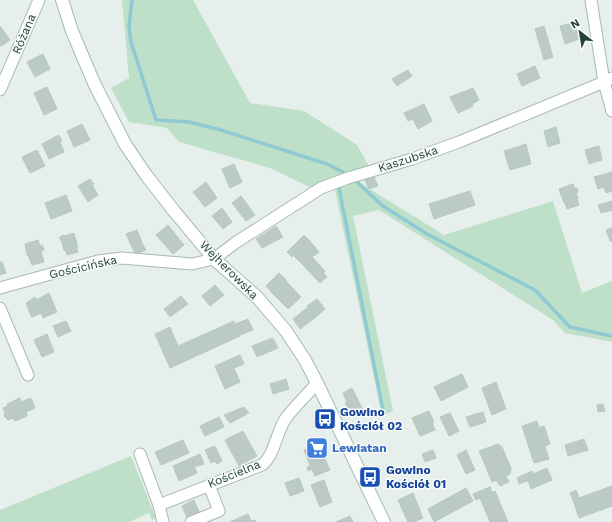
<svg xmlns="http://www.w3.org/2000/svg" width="612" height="522" viewBox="0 0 612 522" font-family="'Work Sans',sans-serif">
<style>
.green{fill:#bfe0c8}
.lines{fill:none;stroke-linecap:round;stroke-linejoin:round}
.stream{stroke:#8ec9d4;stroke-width:3.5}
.building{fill:#bbcac4;stroke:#b8c9c2}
.street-casing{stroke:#a8b8b2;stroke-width:13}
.secondary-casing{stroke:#a4bbb3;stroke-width:14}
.street{stroke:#fff;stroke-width:11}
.secondary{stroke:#fff;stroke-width:12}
.labels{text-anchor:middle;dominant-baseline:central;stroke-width:3;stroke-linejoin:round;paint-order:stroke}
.street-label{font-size:12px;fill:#24423a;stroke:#f7fbf9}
.transit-label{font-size:12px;font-weight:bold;fill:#164399;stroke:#f7fbf9;text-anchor:start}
.shop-label{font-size:12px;font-weight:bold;fill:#366cbe;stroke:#f7fbf9;text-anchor:start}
</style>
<rect width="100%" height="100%" fill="#e6efeb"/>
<g class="green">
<path d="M 122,0 L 193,0 L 250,103 L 304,111 L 357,145 L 370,168 L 314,189 L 270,168 L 179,142 L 167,128 L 129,122 L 111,88 L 129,78 Z"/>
<path d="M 357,181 L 444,235 L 553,201 L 582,293 L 612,281 L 612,342 L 565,333 L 553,320 L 379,210 L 353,216 L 393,411 L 382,416 L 335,190 Z"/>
<path d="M 131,456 L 156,518 L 152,520 L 149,513 L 129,522 L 0,522 L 0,510 Z"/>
</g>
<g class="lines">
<g class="stream">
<path d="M 132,0 L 129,26 L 131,42 L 156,120 L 189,122 L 221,130 L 327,164 L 343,172"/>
<path d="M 357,182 L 383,206 L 427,234 L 535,290 L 570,327 L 612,336"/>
<path d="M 339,188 L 383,410"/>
</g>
</g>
<g class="building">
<path d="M 575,22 L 580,39 L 565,44 L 560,26 Z"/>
<path d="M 0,26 L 10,40 L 1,46 L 0,44 Z"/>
<path d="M 544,26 L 553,57 L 544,60 L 535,29 Z"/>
<path d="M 43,54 L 50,69 L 35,77 L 27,62 Z"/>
<path d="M 535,66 L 540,78 L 522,86 L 517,74 Z"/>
<path d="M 408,70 L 412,76 L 397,86 L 392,79 Z"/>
<path d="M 47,87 L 57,109 L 44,115 L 34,93 Z"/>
<path d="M 473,88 L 479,100 L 472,104 L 473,106 L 458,113 L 450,97 Z"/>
<path d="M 424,104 L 432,121 L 418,129 L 413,119 L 408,121 L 404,113 Z"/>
<path d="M 82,124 L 90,140 L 74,147 L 67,131 Z"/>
<path d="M 556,127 L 560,143 L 548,147 L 544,131 Z"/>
<path d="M 59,135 L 62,141 L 60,142 L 64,152 L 49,159 L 42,144 Z"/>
<path d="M 526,144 L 531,164 L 510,170 L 504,151 Z"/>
<path d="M 599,146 L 602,160 L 589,164 L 585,150 Z"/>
<path d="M 37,150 L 45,166 L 30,173 L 22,157 Z"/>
<path d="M 234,164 L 242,182 L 230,188 L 222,169 Z"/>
<path d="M 612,172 L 612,191 L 606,193 L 604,187 L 598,189 L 594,177 Z"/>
<path d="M 374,177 L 378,186 L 369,189 L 365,180 Z"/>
<path d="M 90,179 L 94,184 L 92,185 L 98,195 L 88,202 L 78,186 Z"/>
<path d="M 206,182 L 217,198 L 205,207 L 193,192 Z"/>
<path d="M 573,184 L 575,189 L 577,188 L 578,192 L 576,193 L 578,198 L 564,203 L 559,189 Z"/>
<path d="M 470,191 L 475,205 L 434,219 L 429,204 Z"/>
<path d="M 66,195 L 72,211 L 51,219 L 45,203 Z"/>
<path d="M 241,196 L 255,215 L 246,221 L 232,203 Z"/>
<path d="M 577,199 L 579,205 L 567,209 L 565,203 Z"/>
<path d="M 612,201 L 612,210 L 601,213 L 598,205 Z"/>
<path d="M 222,208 L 232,222 L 223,229 L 212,216 Z"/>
<path d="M 168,225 L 184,245 L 173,254 L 156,235 Z"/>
<path d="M 276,226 L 283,237 L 262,248 L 256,239 Z"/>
<path d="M 612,228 L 612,241 L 610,241 L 606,230 Z"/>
<path d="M 137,230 L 143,245 L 133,249 L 126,234 Z"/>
<path d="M 74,233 L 78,247 L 76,247 L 78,252 L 67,255 L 65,250 L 64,251 L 62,242 L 59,238 L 63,235 L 65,236 Z"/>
<path d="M 304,235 L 309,240 L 292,257 L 287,252 Z"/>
<path d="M 38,240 L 40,246 L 42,245 L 44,250 L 41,251 L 44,262 L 32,265 L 28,255 L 27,255 L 25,244 Z"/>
<path d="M 309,240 L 319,252 L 312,257 L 303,246 Z"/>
<path d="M 143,245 L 146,250 L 135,254 L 133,249 Z"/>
<path d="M 303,246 L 312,257 L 303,265 L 293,255 Z"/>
<path d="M 312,257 L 325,271 L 316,279 L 303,265 Z"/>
<path d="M 0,262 L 2,262 L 6,273 L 0,275 Z"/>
<path d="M 323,272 L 327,277 L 320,283 L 316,279 Z"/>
<path d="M 279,273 L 287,281 L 273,294 L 266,286 Z"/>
<path d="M 286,281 L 301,297 L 288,309 L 273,294 Z"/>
<path d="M 215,285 L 224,295 L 210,306 L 202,296 Z"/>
<path d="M 49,293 L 57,312 L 43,318 L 41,313 L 32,317 L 31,316 L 26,303 L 35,297 L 36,300 Z"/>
<path d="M 181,296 L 188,304 L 170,317 L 164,309 Z"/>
<path d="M 317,299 L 325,309 L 316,317 L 307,306 Z"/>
<path d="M 308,307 L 316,317 L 300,329 L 293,319 Z"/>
<path d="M 248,319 L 253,330 L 240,335 L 235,324 Z"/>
<path d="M 66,321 L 71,331 L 58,337 L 53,326 Z"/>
<path d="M 234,321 L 240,336 L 170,368 L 155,334 L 170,327 L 178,346 Z"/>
<path d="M 47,334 L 54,352 L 42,357 L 34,340 Z"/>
<path d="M 273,338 L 278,348 L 257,357 L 252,346 Z"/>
<path d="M 240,355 L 244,364 L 234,368 L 240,382 L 225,389 L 215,366 Z"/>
<path d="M 462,374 L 468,387 L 441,401 L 434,387 Z"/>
<path d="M 286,379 L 289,389 L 273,394 L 270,384 Z"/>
<path d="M 496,382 L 506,409 L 492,415 L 482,388 Z"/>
<path d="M 352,388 L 363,410 L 354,415 L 350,407 L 348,408 L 345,403 L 347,402 L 343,393 Z"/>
<path d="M 20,398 L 21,402 L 31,398 L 35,408 L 26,412 L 27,416 L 15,421 L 13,418 L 8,420 L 4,416 L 5,413 L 3,408 L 8,406 L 7,404 Z"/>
<path d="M 603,404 L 605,411 L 598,412 L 597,405 Z"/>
<path d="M 244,407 L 249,413 L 230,423 L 224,415 Z"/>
<path d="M 429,411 L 434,422 L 432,423 L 435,430 L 420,436 L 412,418 Z"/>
<path d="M 483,412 L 486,422 L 470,427 L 466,417 Z"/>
<path d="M 450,413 L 459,431 L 449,436 L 440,417 Z"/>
<path d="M 219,417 L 224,427 L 205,436 L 200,426 Z"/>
<path d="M 537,421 L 549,459 L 534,463 L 522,426 Z"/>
<path d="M 544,426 L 550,444 L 545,446 L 539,428 Z"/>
<path d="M 243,431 L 257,456 L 239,466 L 225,440 Z"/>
<path d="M 584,439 L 588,450 L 568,456 L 565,445 Z"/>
<path d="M 183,440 L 189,453 L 161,465 L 155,452 Z"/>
<path d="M 319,444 L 325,459 L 310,465 L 304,450 Z"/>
<path d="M 498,444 L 502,447 L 511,468 L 510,474 L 506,476 L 495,450 L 481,455 L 479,451 Z"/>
<path d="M 215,446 L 222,461 L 217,464 L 215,461 L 211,463 L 205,450 Z"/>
<path d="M 433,450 L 436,458 L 425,462 L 422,454 Z"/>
<path d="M 466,450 L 475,470 L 466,474 L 457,455 Z"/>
<path d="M 495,450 L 506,476 L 492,482 L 481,455 Z"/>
<path d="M 200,454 L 204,464 L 194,467 L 191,458 Z"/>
<path d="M 191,458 L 197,473 L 179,481 L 173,466 Z"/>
<path d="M 325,459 L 330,470 L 315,476 L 312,469 L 308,471 L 307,467 Z"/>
<path d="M 547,468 L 552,480 L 531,489 L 528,481 L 535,478 L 533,474 Z"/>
<path d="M 532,471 L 535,478 L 519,484 L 517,478 Z"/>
<path d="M 506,476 L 509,482 L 500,486 L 496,480 Z"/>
<path d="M 299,478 L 304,491 L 290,496 L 285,483 Z"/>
<path d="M 324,480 L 332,502 L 320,507 L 311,485 Z"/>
<path d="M 612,486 L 612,506 L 579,518 L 573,500 Z"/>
<path d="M 490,487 L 492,493 L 476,500 L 473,494 Z"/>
<path d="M 466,488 L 473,501 L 434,522 L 428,509 Z"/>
<path d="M 576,490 L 579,498 L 573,500 L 570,493 Z"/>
<path d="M 495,491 L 508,522 L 490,522 L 480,498 Z"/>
<path d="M 413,493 L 423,518 L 414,522 L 408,522 L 398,500 Z"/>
<path d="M 194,500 L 200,514 L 188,520 L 182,506 Z"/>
<path d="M 248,514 L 251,521 L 255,520 L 256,522 L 230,522 Z"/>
<path d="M 350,516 L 353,522 L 336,522 Z"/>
</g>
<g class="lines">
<g class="street-casing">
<g id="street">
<path d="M 591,0 L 604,82 L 612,111"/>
<path d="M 0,90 L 39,0"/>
<path d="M 0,288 L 98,261 L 122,258 L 192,264 L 214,259 L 235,243 L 321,188 L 348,178 L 412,159 L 459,142 L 604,82 L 612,78"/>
<path d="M 0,308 L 28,375"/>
<path d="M 140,454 L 159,505 L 163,522"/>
<path d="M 159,505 L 262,465 C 275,455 276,432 286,418 C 295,406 307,395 317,383"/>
<path d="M 191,522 L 219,511 L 209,485"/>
</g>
</g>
<g class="secondary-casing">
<path id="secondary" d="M 62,0 L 72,31 L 94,83 L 125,144 L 146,175 L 174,211 L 214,259 L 257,297 L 286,331 L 305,360 L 317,383 L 384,522"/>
</g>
<use href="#street" class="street"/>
<use href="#secondary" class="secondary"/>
</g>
<defs>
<g id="bus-square" transform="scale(1.15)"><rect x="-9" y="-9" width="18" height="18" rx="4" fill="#1a4fb4" stroke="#f7fbf9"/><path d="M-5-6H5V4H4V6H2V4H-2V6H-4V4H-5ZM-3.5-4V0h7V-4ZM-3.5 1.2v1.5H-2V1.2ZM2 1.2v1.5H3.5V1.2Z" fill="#fff"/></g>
<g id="supermarket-square" transform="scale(1.15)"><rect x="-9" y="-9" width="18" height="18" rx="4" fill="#3f7fe0" stroke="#f7fbf9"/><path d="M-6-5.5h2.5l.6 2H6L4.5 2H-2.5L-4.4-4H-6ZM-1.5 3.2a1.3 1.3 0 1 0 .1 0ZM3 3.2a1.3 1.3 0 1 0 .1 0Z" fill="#fff"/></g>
</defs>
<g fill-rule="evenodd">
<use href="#bus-square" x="325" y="419"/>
<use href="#supermarket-square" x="317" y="448"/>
<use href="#bus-square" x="370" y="477"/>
</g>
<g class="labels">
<g class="street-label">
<text transform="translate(24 34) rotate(-67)">Różana</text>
<text transform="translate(408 159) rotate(-18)">Kaszubska</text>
<text transform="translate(83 267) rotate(-13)">Gościcińska</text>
<text transform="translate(229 270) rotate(45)">Wejherowska</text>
<text transform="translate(234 474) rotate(-22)">Kościelna</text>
</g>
<g class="transit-label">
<text x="340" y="412">Gowino<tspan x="340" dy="14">Kościół 02</tspan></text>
<text x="386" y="470">Gowino<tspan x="386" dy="14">Kościół 01</tspan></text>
</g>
<g class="shop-label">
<text x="332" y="448">Lewiatan</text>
</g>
</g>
<g transform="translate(580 32) rotate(329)" stroke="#f7fbf9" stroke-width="3" paint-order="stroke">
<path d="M0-3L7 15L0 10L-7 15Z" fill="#24423a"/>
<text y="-6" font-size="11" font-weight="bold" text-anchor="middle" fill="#24423a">N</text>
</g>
</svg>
